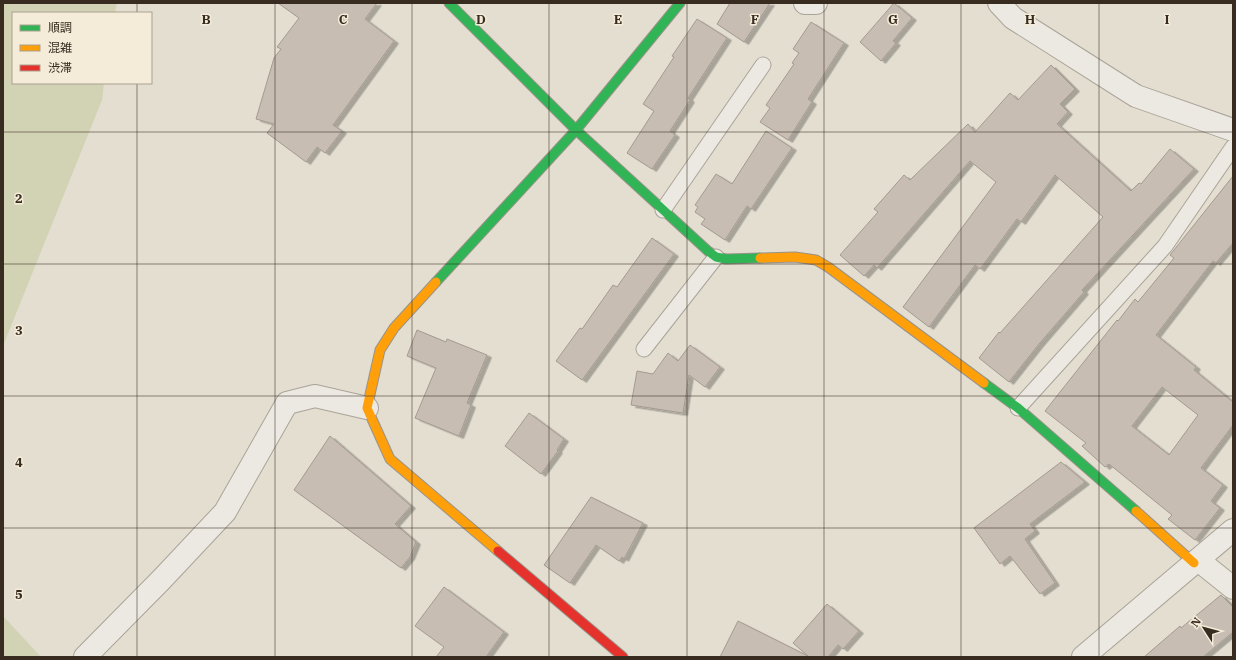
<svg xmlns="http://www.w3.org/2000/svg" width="1236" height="660" viewBox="0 0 1236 660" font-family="'IBM Plex Serif','Noto Sans JP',serif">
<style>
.green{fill:#d2d2b4}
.building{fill:#c8bdb2;stroke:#a49a90;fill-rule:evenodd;filter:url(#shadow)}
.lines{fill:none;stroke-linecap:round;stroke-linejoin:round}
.lane-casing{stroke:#aaa399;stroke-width:17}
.street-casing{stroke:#aaa399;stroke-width:24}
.fast-casing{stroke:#99938a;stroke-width:11}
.slow-casing{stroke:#99938a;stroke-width:11}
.jam-casing{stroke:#99938a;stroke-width:11}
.lane{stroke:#ece9e2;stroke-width:15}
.street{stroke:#ece9e2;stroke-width:22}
.fast{stroke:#30b455;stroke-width:9}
.slow{stroke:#ff9f0a;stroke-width:9}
.jam{stroke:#e5322d;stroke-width:9}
.grid{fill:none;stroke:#382c21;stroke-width:1;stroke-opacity:0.55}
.grid-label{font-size:13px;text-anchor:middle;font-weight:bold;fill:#382c21;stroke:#f4ecd8;stroke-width:3;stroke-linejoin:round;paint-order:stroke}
</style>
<defs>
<filter id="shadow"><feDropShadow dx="4.5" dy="2.5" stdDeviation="0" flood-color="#0004"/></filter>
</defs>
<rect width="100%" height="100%" fill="#e4ded1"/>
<g class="green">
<path d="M 3,3 L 117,3 L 115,13 L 13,13 L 13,83 L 104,83 L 102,100 L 3,346 Z"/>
<path d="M 3,616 L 41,657 L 3,657 Z"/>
</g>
<g class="building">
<path d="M 278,3 L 377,3 L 365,19 L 394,41 L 333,125 L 342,131 L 325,153 L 317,147 L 306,162 L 267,133 L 274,124 L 256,119 L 274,58 L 281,49 L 277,47 L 299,18 Z"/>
<path d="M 730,3 L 770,3 L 744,42 L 717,24 Z"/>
<path d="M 894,3 L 912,18 L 893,41 L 896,43 L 881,61 L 860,42 Z"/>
<path d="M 697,19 L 727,38 L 688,98 L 690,100 L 670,131 L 675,135 L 652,169 L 627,153 L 654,111 L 643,104 L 674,57 L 672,56 Z"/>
<path d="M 811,22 L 844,43 L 808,99 L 812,102 L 788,140 L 760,122 L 770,108 L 766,105 L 794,64 L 792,63 L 799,53 L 793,49 Z"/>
<path d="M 1051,65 L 1075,89 L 1060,104 L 1068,112 L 1057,124 L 1131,191 L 1139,183 L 1141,184 L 1170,149 L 1194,169 L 1082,290 L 1084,292 L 1039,344 L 1009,382 L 979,358 L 999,332 L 1000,333 L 1103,217 L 1055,175 L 1021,222 L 1017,219 L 980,269 L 975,265 L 929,327 L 903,307 L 996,182 L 970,161 L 877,268 L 874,265 L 864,276 L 840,255 L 878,212 L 874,209 L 904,175 L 910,180 L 968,124 L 975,132 L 1010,93 L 1018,100 Z"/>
<path d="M 766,131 L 792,148 L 751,209 L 747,206 L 725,240 L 701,224 L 705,219 L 695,212 L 698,207 L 695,205 L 716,174 L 732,184 Z"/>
<path d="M 1233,176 L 1233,243 L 1216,263 L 1213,261 L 1156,335 L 1196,367 L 1194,370 L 1233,402 L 1233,425 L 1201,468 L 1223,485 L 1211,501 L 1220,508 L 1195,540 L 1168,519 L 1172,515 L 1109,464 L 1105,467 L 1082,446 L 1086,443 L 1045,411 L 1117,320 L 1118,321 L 1135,299 L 1138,302 L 1174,258 L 1170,255 ZM 1162,387 L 1198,415 L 1169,455 L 1132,426 Z"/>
<path d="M 652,238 L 674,254 L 582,380 L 556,361 L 580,328 L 582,329 L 613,285 L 617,287 Z"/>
<path d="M 417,330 L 446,342 L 447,339 L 487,355 L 467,403 L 471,405 L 459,436 L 415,418 L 436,368 L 407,356 Z"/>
<path d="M 690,345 L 720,367 L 705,387 L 689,375 L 683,413 L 631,405 L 637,371 L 653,374 L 668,353 L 678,361 Z"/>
<path d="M 529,413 L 564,439 L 557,450 L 558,451 L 541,474 L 505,446 Z"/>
<path d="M 330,436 L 411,506 L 395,524 L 416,542 L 410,557 L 401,568 L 294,490 Z"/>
<path d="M 1061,462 L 1085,482 L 1030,524 L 1035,531 L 1025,539 L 1055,583 L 1040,594 L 1010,556 L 1000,564 L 974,528 Z"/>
<path d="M 591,497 L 643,523 L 624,559 L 622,557 L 619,561 L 596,545 L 570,583 L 544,565 Z"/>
<path d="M 444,587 L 504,632 L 486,657 L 436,657 L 444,647 L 415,626 Z"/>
<path d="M 1221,595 L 1233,607 L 1233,632 L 1203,657 L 1144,657 L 1180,626 L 1181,628 Z"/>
<path d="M 827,604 L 859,631 L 843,649 L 838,645 L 828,657 L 720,657 L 738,621 L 808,656 L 793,643 Z"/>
</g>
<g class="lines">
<g class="lane-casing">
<g id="lane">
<path d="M 663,210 L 763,65"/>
<path d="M 644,349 L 716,257"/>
<path d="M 1018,408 L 1165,246 L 1233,147"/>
</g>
</g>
<g class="street-casing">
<g id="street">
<path d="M 805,3 L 816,3"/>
<path d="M 999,3 L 1013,18 L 1136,96 L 1233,130"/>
<path d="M 1198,560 L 1233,588"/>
<path d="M 85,657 L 162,579 L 225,512 L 287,403 L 315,396 L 367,408"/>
<path d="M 1083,657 L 1233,530"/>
</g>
</g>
<g class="fast-casing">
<g id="fast">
<path d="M 449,3 L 576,130 L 708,251 L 716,257 L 726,259 L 760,258"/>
<path d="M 436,282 L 576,130 L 680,3"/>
<path d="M 984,383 L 1018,408 L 1136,511"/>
</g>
</g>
<g class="slow-casing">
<g id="slow">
<path d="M 760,258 L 795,257 L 816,260 L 828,267 L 984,383"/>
<path d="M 436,282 L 394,328 L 380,350 L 367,408 L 390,459 L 498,551"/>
<path d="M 1136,511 L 1194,563"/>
</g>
</g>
<g class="jam-casing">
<path id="jam" d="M 498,551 L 623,657"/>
</g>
<use href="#lane" class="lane"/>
<use href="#street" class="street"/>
<use href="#fast" class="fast"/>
<use href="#slow" class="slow"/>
<use href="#jam" class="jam"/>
</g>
<path class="grid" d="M 137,3 L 137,13M 275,3 L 275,657M 412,3 L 412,657M 549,3 L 549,657M 687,3 L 687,657M 824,3 L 824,657M 961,3 L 961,657M 1099,3 L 1099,657M 137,83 L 137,657M 3,132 L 1233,132M 3,264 L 1233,264M 3,396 L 1233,396M 3,528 L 1233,528"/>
<g class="grid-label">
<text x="206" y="24">B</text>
<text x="343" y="24">C</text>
<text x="481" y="24">D</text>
<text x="618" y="24">E</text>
<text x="755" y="24">F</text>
<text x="893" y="24">G</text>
<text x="1030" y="24">H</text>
<text x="1167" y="24">I</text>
<text x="19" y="203">2</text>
<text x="19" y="335">3</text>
<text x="19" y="467">4</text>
<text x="19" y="599">5</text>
</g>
<rect width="1236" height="660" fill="none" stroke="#382c21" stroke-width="8"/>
<rect x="12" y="12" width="140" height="72" fill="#f4ecd8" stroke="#a99f8f"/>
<rect x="20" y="25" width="20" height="6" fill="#30b455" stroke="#a99f8f"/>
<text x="48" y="32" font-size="12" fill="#382c21">順調</text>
<rect x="20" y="45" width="20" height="6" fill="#ff9f0a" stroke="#a99f8f"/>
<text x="48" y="52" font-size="12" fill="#382c21">混雑</text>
<rect x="20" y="65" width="20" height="6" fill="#e5322d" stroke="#a99f8f"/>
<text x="48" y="72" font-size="12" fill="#382c21">渋滞</text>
<g transform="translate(1204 628) rotate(306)" stroke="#f4ecd8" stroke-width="3" paint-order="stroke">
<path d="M0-3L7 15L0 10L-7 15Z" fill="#382c21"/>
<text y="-6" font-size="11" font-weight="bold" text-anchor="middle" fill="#382c21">N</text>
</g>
</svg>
